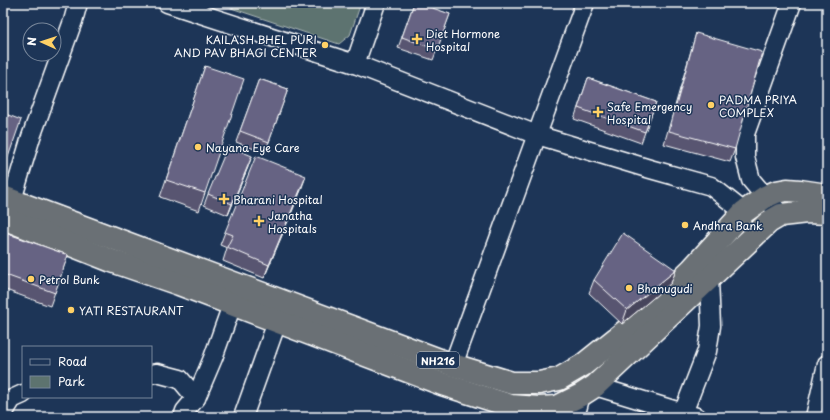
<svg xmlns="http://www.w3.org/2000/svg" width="830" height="420" viewBox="0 0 830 420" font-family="'Playpen Sans',sans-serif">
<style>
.green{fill:#5d736f;stroke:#aeb9b7}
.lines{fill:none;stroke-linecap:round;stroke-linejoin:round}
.minor-casing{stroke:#fff;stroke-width:21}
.highway-casing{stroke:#fff;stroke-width:25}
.minor{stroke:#1d3557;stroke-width:18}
.highway{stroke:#6a7074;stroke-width:22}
.wall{fill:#585571;stroke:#fff}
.shaded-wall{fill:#47455c;stroke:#fff}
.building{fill:#666383;stroke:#fff}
.poi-dot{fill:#ffd166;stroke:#1d3557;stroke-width:1.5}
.labels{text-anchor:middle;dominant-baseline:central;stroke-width:3;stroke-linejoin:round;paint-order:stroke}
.shield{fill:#1d3557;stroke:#bbc2cd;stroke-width:1}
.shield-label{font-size:10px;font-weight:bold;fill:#fff}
.poi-label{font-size:11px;fill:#fff;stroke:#1d3557;text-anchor:start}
</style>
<rect width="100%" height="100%" fill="#1d3557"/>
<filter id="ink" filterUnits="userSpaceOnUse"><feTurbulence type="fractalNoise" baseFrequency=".025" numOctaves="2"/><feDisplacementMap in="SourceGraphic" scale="8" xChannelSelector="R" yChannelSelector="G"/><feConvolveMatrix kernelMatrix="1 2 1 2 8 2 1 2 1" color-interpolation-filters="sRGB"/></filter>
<g filter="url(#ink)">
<path class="green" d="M 216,3 L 361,3 L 350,35 L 339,44 Z"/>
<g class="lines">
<g class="minor-casing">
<g id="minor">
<path d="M 167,3 L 355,64 L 537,135 L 650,169 L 711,186 L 744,212"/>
<path d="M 355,64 L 376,3"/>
<path d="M 7,212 L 12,200 L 31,137 L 73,21 L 78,3"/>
<path d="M 781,215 L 751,180 L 745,157 L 745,134 L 792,3"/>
<path d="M 453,365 L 585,3"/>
<path d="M 151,374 L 157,373 L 180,379 L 196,398 L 185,411 L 183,417"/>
<path d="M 595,386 L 697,417"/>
<path d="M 196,398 L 213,358 L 232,305"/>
<path d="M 683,413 L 707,351 L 711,326 L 709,279"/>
<path d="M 3,416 L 4,412 L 12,399 L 23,394"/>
<path d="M 243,417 L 277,322"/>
<path d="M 575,417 L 581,395"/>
<path d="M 815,417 L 827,364"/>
</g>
</g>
<g class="highway-casing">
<g id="highway">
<path d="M 3,197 L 453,365 L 512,383 L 539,383 L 559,379 L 583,365 L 638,321 L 692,269 L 744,212 L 765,197 L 776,192 L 787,190 L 800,191 L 827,195"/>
<path d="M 3,218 L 112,261 L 179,284 L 442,384 L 511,406 L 539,408 L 557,407 L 581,395 L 595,386 L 769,222 L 781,215 L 807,212 L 827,213"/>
</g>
</g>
<use href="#minor" class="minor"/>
<use href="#highway" class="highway"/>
</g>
<g class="wall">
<path d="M 414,3 L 450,14 L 433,60 L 398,48 Z"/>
<path d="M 696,33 L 735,149 L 730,162 L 664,144 L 692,47 Z"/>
<path d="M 205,66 L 205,193 L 199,211 L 160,197 Z"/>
<path d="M 588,78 L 656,102 L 641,143 L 574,119 Z"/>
<path d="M 259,79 L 288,89 L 265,153 L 236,142 Z"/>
<path d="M 3,113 L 7,160 L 3,171 Z"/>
<path d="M 248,167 L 228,215 L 204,205 L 208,194 Z"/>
<path d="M 301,190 L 264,278 L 223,261 L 227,248 L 220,245 L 225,232 Z"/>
<path d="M 3,232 L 68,255 L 50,306 L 3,289 Z"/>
<path d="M 676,270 L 671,283 L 622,324 L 589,293 L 594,280 Z"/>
<path d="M 827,394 L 827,417 L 821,417 Z"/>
</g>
<g class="shaded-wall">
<path d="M 252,156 L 248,167 L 228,215 L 232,204 Z"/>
<path d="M 306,176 L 301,190 L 264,278 L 269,265 Z"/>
<path d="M 676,270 L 671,283 L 622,324 L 627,310 Z"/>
</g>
<g class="building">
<path d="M 414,3 L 418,3 L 450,14 L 437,50 L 402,37 Z"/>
<path d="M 696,33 L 762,52 L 735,149 L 669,131 Z"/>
<path d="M 205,66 L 244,79 L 205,193 L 166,180 Z"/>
<path d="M 588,78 L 656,102 L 645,132 L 578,108 Z"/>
<path d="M 259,79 L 288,89 L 269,142 L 240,131 Z"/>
<path d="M 3,113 L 21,120 L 7,160 L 3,158 Z"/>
<path d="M 228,146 L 252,156 L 232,204 L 208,194 Z"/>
<path d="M 256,156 L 306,176 L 269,265 L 227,247 L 233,235 L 225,232 Z"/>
<path d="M 3,232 L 68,255 L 55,293 L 3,274 Z"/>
<path d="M 623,233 L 676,270 L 627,310 L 594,280 Z"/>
<path d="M 827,398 L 827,417 L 822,417 Z"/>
</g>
</g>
<g class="poi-dot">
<path d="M415 33h4v4h4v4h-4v4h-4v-4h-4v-4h4z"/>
<circle cx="325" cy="45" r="4"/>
<circle cx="711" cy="105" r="4"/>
<path d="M596 106h4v4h4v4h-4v4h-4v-4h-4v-4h4z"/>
<circle cx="198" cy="147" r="4"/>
<path d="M222 193h4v4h4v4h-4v4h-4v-4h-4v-4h4z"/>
<path d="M257 215h4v4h4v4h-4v4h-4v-4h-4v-4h4z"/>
<circle cx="685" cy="225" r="4"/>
<circle cx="31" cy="279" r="4"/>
<circle cx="629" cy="288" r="4"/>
<circle cx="71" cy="310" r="4"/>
</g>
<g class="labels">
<rect class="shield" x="417" y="352" width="42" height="16" rx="3"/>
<g class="shield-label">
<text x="438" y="360">NH216</text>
</g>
<g class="poi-label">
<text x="426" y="33">Diet Hormone<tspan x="426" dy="13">Hospital</tspan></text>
<text x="317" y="39" text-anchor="end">KAILASH BHEL PURI<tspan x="317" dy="13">AND PAV BHAGI CENTER</tspan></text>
<text x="719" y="99">PADMA PRIYA<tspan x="719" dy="13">COMPLEX</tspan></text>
<text x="607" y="106">Safe Emergency<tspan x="607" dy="13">Hospital</tspan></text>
<text x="206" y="147">Nayana Eye Care</text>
<text x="233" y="199">Bharani Hospital</text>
<text x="268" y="215">Janatha<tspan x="268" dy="13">Hospitals</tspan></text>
<text x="693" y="225">Andhra Bank</text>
<text x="39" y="279">Petrol Bunk</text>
<text x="637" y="288">Bhanugudi</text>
<text x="79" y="310">YATI RESTAURANT</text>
</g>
</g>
<rect width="830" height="420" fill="none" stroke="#1d3557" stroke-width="16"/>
<rect x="8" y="8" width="814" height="404" fill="none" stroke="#fff" stroke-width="1.5" filter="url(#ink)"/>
<rect x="22" y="346" width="130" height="52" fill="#1d3557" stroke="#77869a"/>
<rect x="30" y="359" width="20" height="6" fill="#1d3557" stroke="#77869a"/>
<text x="58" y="366" font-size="12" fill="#ffffff">Road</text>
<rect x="30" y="376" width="20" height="12" fill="#5d736f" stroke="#77869a"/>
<text x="58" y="386" font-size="12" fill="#ffffff">Park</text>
<g transform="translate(42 42) rotate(273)"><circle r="19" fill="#1d3557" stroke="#77869a"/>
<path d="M0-3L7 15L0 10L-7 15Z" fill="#ffd166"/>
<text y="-6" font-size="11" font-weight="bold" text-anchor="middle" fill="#ffffff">N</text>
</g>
</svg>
